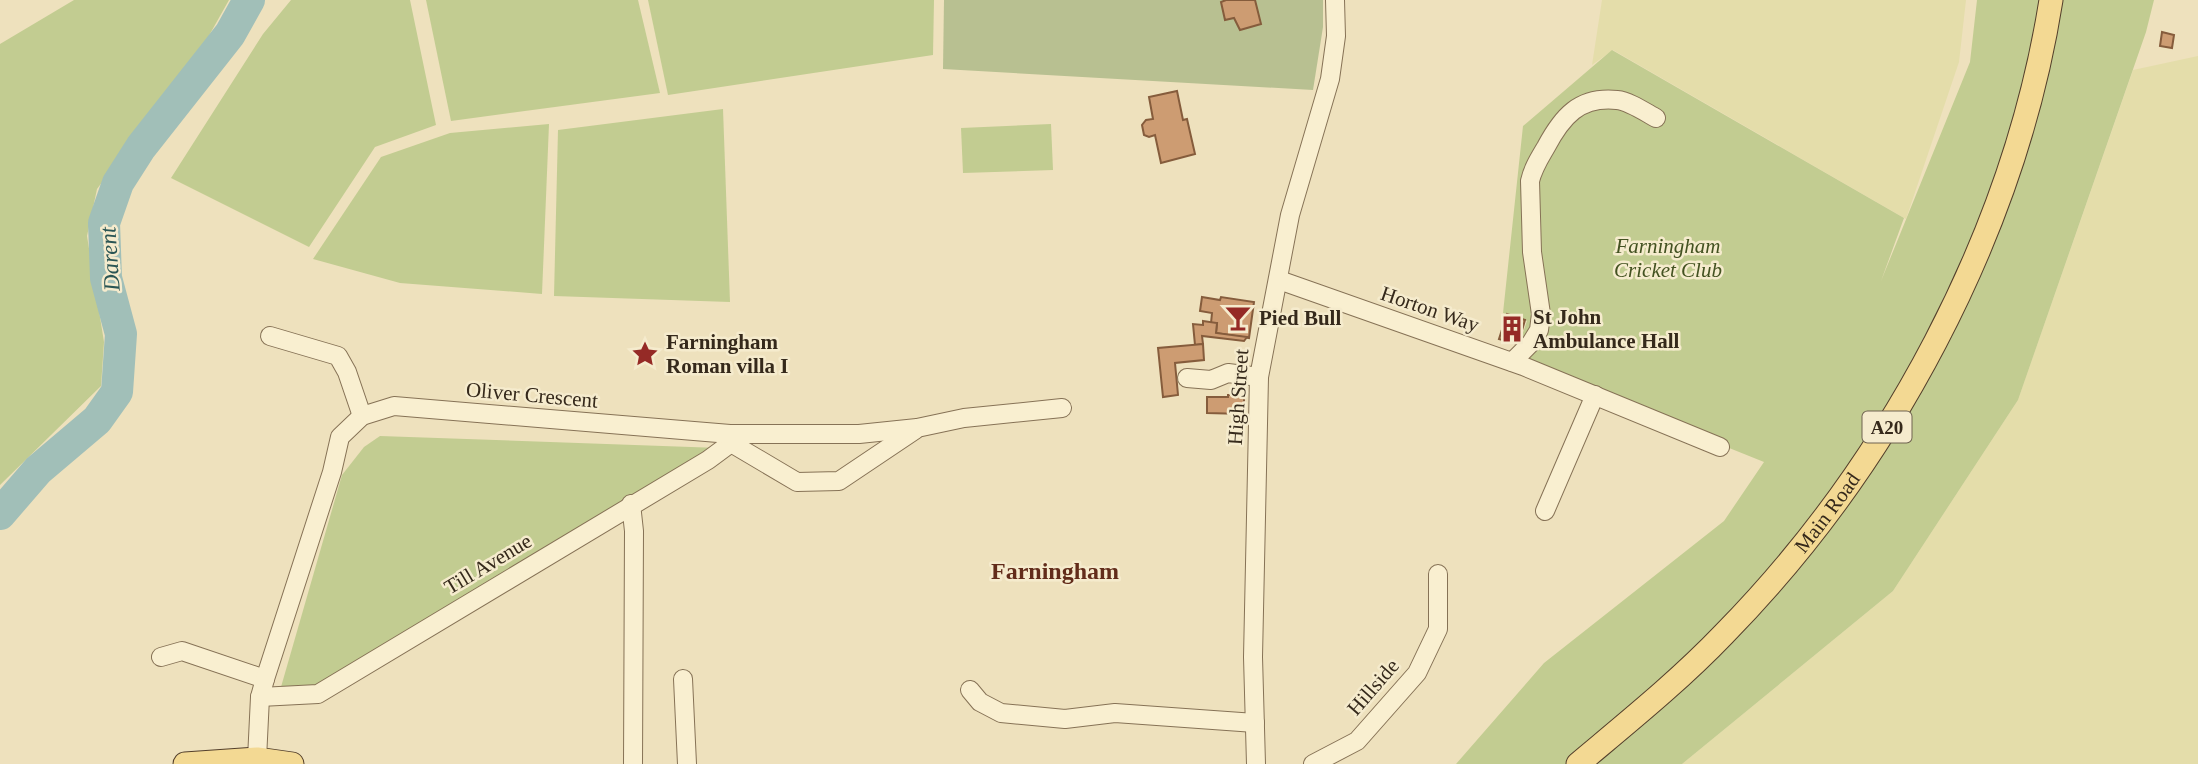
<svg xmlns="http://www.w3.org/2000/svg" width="2198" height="764" viewBox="0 0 2198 764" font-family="'Times New Roman',serif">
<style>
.farmland{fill:#e4ddaa}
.green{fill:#c2cc91}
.cemetery{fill:#b8c091}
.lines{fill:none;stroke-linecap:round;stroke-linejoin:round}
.river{stroke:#a1bfb8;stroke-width:32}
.building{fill:#cd9c72;stroke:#855c3c;stroke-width:2}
.minor-casing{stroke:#867256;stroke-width:20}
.major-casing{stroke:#533f2b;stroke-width:25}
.minor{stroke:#f9efd0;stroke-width:18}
.major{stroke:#f3d993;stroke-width:23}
.labels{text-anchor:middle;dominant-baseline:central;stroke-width:5;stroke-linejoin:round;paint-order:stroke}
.shield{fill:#f5ebcd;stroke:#6f6350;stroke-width:2}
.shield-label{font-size:19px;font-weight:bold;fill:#35291b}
.park-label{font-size:21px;font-style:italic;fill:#435221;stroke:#f5ebcd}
.street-label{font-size:21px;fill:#35291b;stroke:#f5ebcd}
.poi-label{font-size:21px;font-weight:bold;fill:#35291b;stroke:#f5ebcd;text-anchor:start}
.water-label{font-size:23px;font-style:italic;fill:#2a5554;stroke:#f5ebcd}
.quarter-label{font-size:24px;font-weight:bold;fill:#622c1a;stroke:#f5ebcd}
</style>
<rect width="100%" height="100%" fill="#eee1bd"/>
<g class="farmland">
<path d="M 1602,0 L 1966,0 L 1959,62 L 1906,219 L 1613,50 L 1592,65 Z"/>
<path d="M 2198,56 L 2198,764 L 1682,764 L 1893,591 L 2018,400 L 2133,70 Z"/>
</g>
<g class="green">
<path d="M 74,0 L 229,0 L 202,48 L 97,189 L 87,236 L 104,342 L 101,386 L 0,485 L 0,44 Z"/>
<path d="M 291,0 L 410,0 L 436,125 L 375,147 L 309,247 L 171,178 L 263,34 Z"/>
<path d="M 426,0 L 638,0 L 660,93 L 451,121 Z"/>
<path d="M 648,0 L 934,0 L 933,55 L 668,95 Z"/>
<path d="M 1977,0 L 2154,0 L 2146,32 L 2018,400 L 1893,591 L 1682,764 L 1456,764 L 1544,663 L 1724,521 L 1764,462 L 1513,361 L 1527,321 L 1503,313 L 1523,126 L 1612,50 L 1904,218 L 1881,281 L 1970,62 Z"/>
<path d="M 723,109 L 730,302 L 554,296 L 558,130 Z"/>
<path d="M 549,124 L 542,294 L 400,283 L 313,259 L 381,157 L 450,133 Z"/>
<path d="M 1051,124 L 1053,170 L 963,173 L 961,128 Z"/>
<path d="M 380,436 L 719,448 L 316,692 L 300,692 L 281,687 L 342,475 L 364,447 Z"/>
</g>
<path class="cemetery" d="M 944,0 L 1323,0 L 1323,27 L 1313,90 L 943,69 Z"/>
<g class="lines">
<path class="river" d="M 0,514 L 38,470 L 97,420 L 117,392 L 121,334 L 106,278 L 104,223 L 118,183 L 141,147 L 230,34 L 249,0"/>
</g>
<g class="building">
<path d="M 1255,0 L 1261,24 L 1240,30 L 1234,18 L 1225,20 L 1221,2 L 1226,0 Z"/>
<path d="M 2162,32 L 2174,35 L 2172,48 L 2160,46 Z"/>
<path d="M 1177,91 L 1183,120 L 1187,119 L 1195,154 L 1161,163 L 1155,135 L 1149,137 L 1144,135 L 1142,125 L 1146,120 L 1153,119 L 1149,97 Z"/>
<path d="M 1202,297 L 1220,300 L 1221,297 L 1254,302 L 1249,338 L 1216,333 L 1217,323 L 1211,323 L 1212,313 L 1200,311 Z"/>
<path d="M 1507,314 L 1525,320 L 1518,344 L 1499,339 Z"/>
<path d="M 1203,321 L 1217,323 L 1216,333 L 1247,337 L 1244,341 L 1202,336 L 1203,344 L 1195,345 L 1193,324 L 1203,325 Z"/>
<path d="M 1203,344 L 1204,360 L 1175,363 L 1178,395 L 1163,397 L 1158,348 Z"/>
<path d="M 1228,395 L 1244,395 L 1244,414 L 1207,413 L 1207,397 L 1228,397 Z"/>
</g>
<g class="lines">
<g class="minor-casing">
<g id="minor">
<path d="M 1279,280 L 1523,366 L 1720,447"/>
<path d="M 270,336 L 338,356 L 347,372 L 362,416"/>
<path d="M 1512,362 L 1531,343 L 1539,330 L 1541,314 L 1532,252 L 1530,181 C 1533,168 1539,159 1546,147 C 1562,117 1579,96 1617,100 C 1629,101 1645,112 1656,118"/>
<path d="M 1187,378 L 1211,380 L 1228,373 L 1259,377"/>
<path d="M 731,443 L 797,482 L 839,481 L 915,430"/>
<path d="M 631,504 L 634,531 L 633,764"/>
<path d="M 1545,511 L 1595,395"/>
<path d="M 161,657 L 182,651 L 265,679"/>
<path d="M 683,679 L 687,764"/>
<path d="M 970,690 L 980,702 L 1001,713 L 1065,719 L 1115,713 L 1255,723"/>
<path d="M 260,697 L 318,694 L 708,460 L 731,443"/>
<path d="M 257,759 L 260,697 L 265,679 L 332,472 L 340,437 L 362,416 L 394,406 L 730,434 L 859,434 L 917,428 L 964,418 L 1062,408"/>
<path d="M 1256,764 L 1253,657 L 1259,377 L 1290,215 L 1330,79 L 1336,36 L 1335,0"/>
<path d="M 1313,764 L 1357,741 L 1417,673 L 1438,629 L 1438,574"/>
</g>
</g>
<g class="major-casing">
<g id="major">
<path d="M 185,764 L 257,759 L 292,764"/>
<path id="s1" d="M 1578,764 C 1628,722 1679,681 1724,634 C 1889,466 2014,234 2051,0"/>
</g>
</g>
<use href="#minor" class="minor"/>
<use href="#major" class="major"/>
</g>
<defs>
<g id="bar-bare" transform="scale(2.1)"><path d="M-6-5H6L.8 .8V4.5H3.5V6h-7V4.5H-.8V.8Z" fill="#952a26" stroke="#f5ebcd" stroke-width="2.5" paint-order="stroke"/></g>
<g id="building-bare" transform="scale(2.1)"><path d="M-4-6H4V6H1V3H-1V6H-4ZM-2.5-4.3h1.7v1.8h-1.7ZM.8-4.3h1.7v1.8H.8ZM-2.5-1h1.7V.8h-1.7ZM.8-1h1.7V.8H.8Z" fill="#952a26" stroke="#f5ebcd" stroke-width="2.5" paint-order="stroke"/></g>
<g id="sight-bare" transform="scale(2.1)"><path d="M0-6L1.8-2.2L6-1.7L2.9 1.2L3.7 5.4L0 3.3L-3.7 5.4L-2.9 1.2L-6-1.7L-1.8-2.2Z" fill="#952a26" stroke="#f5ebcd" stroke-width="2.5" paint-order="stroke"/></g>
</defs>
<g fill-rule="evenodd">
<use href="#bar-bare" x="1238" y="318"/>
<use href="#building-bare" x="1512" y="329"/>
<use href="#sight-bare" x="645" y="354"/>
</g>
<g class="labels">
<rect class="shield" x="1862.5" y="411.5" width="49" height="31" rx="5"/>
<g class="shield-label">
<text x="1887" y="427">A20</text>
</g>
<g class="park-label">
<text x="1668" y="246">Farningham<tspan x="1668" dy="24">Cricket Club</tspan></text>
</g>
<g class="street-label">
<text transform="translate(1430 309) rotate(19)">Horton Way</text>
<text transform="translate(532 395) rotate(5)">Oliver Crescent</text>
<text transform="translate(1238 397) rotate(-86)">High Street</text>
<text stroke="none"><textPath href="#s1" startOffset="355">Main Road</textPath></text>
<text transform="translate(488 564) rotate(-31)">Till Avenue</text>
<text transform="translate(1373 687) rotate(-49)">Hillside</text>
</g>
<g class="poi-label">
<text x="1533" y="317">St John<tspan x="1533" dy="24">Ambulance Hall</tspan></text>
<text x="1259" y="318">Pied Bull</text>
<text x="666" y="342">Farningham<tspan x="666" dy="24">Roman villa I</tspan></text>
</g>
<g class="water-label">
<text transform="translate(110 259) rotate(-94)">Darent</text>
</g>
<g class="quarter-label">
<text x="1055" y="571">Farningham</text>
</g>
</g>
</svg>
